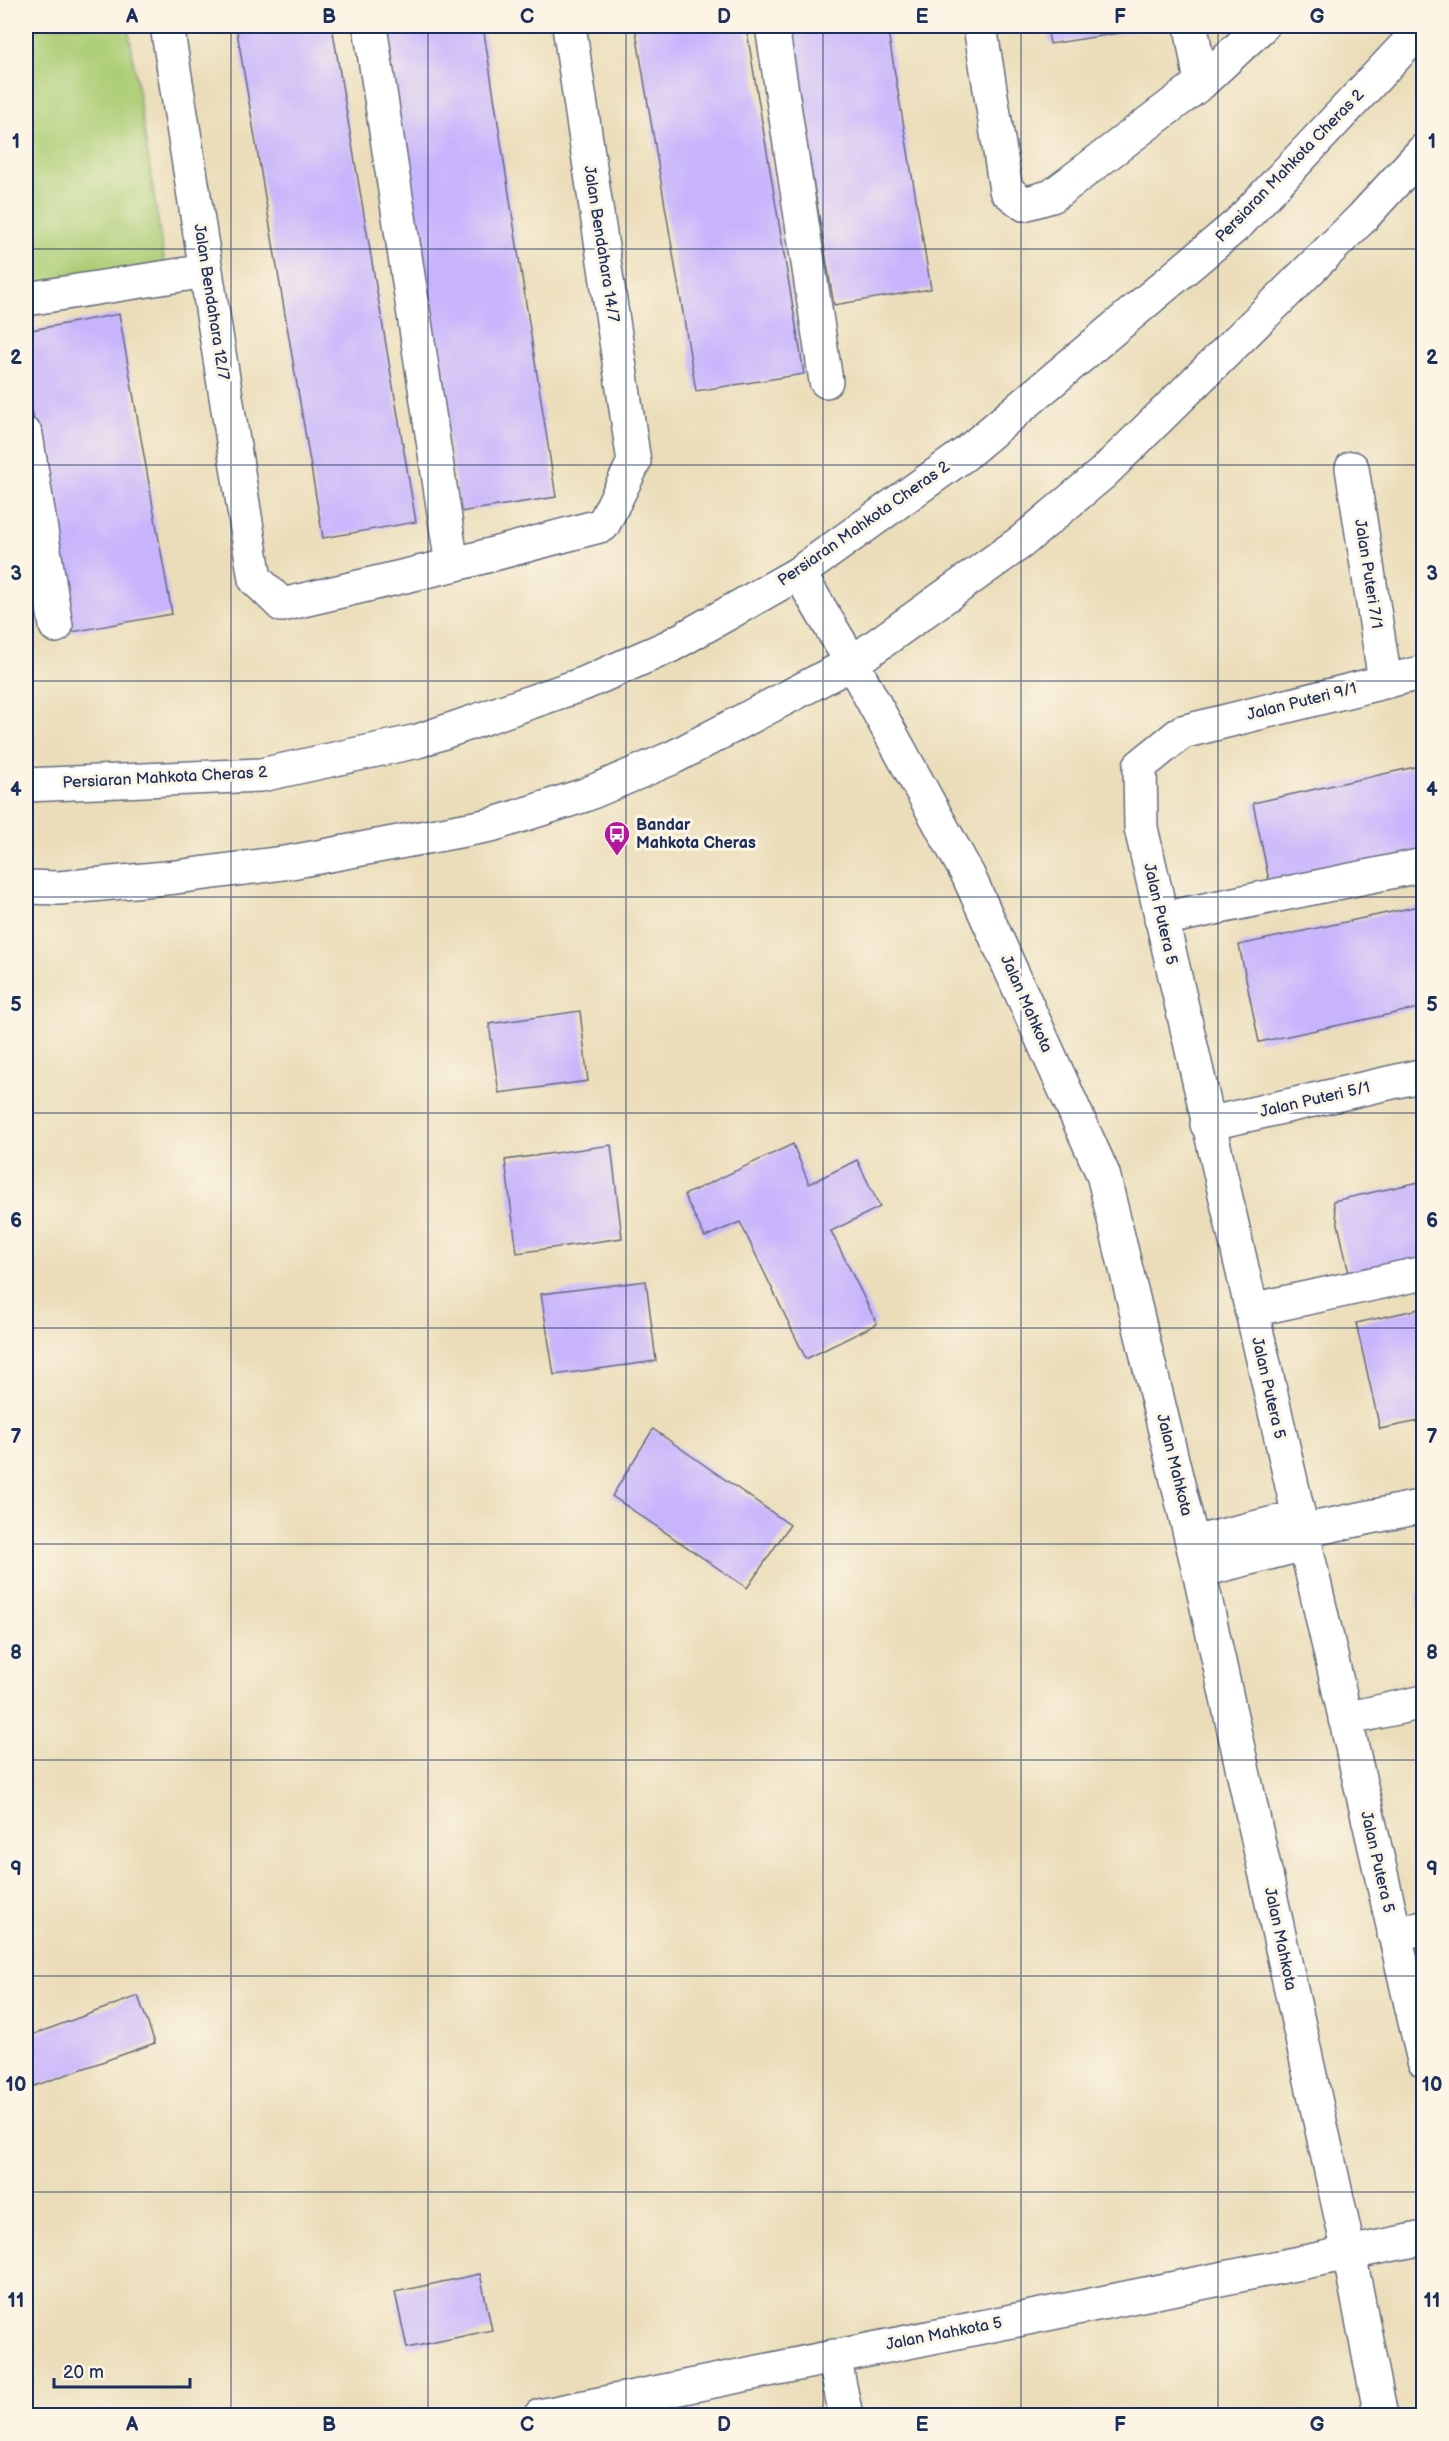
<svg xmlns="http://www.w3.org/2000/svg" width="1449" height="2441" viewBox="0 0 1449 2441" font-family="'Balsamiq Sans',sans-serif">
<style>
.green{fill:#accd75;stroke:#647e6a;stroke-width:1.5}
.building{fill:#c7b4fd}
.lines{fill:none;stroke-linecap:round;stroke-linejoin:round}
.minor-casing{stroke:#646c7e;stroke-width:36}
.minor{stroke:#fff;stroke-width:33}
.grid{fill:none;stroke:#1b2f5e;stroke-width:1.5;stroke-opacity:0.55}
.labels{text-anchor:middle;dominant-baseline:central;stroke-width:6;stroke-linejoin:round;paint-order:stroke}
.street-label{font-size:16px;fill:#1b2f5e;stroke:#fcf5e5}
.poi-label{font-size:16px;font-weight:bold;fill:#1b2f5e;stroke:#fcf5e5;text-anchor:start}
.neatline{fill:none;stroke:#1b2f5e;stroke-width:2}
.grid-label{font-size:20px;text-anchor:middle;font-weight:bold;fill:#1b2f5e}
</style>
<rect width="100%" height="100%" fill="#fcf5e5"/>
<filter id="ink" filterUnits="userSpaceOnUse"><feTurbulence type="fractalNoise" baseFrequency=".0167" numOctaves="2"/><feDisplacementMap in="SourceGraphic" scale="12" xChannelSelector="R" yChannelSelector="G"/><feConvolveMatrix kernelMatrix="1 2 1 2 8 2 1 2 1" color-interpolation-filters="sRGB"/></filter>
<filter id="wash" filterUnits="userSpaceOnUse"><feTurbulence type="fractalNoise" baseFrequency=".008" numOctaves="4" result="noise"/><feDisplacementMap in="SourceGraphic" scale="24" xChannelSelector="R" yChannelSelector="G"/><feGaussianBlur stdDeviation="1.35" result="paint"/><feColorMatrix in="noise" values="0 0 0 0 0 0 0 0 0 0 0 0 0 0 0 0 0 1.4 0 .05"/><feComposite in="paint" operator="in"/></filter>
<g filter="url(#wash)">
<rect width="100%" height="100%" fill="#ebddb9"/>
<path class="green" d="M 26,26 L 128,26 L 169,293 L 26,316 Z"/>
<g id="blocks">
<g class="building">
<path d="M 236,26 L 332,26 L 416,522 L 323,538 Z"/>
<path d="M 384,26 L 483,26 L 556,497 L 460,512 Z"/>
<path d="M 635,26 L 746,26 L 804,374 L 696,391 Z"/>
<path d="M 787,26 L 887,26 L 931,289 L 834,305 Z"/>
<path d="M 1047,26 L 1157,26 L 1158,27 L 1050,44 Z"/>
<path d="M 119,314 L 172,614 L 72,632 L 26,376 L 26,331 Z"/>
<path d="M 1424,765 L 1424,851 L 1270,885 L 1253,803 Z"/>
<path d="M 1424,905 L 1424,1007 L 1259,1042 L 1239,945 Z"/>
<path d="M 580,1011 L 588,1081 L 499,1093 L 489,1024 Z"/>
<path d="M 793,1144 L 809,1184 L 857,1160 L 880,1207 L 831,1231 L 877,1324 L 806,1359 L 740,1222 L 705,1237 L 684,1195 Z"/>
<path d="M 611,1145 L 622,1238 L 517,1253 L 505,1160 Z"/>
<path d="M 1424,1181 L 1424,1267 L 1351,1283 L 1333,1201 Z"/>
<path d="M 646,1281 L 656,1361 L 554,1375 L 541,1294 Z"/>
<path d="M 1424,1308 L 1424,1420 L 1380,1429 L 1356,1323 Z"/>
<path d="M 653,1429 L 790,1525 L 747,1588 L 612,1496 Z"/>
<path d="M 1424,1593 L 1424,1625 L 1423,1626 L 1416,1595 Z"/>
<path d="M 138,1996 L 155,2043 L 26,2089 L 26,2037 Z"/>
<path d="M 480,2274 L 492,2330 L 407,2348 L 395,2292 Z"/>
</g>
</g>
</g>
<g filter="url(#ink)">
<use href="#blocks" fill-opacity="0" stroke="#646c7e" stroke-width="1.5"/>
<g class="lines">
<g class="minor-casing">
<g id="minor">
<path d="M 167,26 L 255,579 L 282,605 L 452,565 L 603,525 L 634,462 L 569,26"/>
<path d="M 370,26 L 452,565"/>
<path d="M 772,26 L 826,381"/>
<path d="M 980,26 L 1006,190 L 1024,204 L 1052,196 L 1201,83 L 1262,26"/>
<path d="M 1191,26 L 1201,83"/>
<path d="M 26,299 L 206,271"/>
<path d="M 26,435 L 56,626"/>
<path d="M 1352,468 L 1385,681"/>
<path d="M 799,573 L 852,663 L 968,875 L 1103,1174 L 1199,1571 L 1349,2253 L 1381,2416"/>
<path d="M 1424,672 L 1182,732 L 1140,766 L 1141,828 L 1424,2061"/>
<path d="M 26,785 L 261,775 L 418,741 L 583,684 L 670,646 L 799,573 L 965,454 L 1239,223 L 1424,26"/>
<path d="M 26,887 L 59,888 L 176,877 L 291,862 L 491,825 L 585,795 L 674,757 L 852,663 L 1021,542 L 1103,473 L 1362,218 L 1424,150"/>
<path d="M 1161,919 L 1424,865"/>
<path d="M 1207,1124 L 1424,1075"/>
<path d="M 1251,1310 L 1424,1273"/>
<path d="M 1302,1531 L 1424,1506"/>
<path d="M 1193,1543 L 1298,1517"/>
<path d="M 1199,1571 L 1304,1544"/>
<path d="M 1345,1719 L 1424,1702"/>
<path d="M 1394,1934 L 1424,1928"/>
<path d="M 834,2356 L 846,2416"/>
<path d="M 540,2416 L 1424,2238"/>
</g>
</g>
<use href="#minor" class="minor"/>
</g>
</g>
<path class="grid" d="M 231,26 L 231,2416M 428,26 L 428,2416M 626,26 L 626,2416M 823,26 L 823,2416M 1021,26 L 1021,2416M 1218,26 L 1218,2416M 26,249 L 1424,249M 26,465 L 1424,465M 26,681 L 1424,681M 26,897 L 1424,897M 26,1113 L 1424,1113M 26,1328 L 1424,1328M 26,1544 L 1424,1544M 26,1760 L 1424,1760M 26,1976 L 1424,1976M 26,2192 L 1424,2192"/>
<defs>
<g id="bus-pin" transform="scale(1.35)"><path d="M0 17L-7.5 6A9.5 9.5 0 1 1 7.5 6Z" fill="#b5179e" stroke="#fcf5e5"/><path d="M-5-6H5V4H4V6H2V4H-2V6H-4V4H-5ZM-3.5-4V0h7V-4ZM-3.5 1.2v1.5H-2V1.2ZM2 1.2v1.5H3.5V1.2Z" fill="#fff"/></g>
</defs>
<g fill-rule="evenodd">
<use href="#bus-pin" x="617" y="834"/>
</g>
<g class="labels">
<g class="street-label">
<text transform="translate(1290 166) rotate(-46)">Persiaran Mahkota Cheras 2</text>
<text transform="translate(601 244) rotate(81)">Jalan Bendahara 14/7</text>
<text transform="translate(211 302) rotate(81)">Jalan Bendahara 12/7</text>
<text transform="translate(864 524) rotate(-35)">Persiaran Mahkota Cheras 2</text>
<text transform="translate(1368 574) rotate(81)">Jalan Puteri 7/1</text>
<text transform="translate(1302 702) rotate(-14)">Jalan Puteri 9/1</text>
<text transform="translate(165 778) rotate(-3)">Persiaran Mahkota Cheras 2</text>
<text transform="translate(1160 914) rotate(77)">Jalan Putera 5</text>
<text transform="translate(1026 1004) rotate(66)">Jalan Mahkota</text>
<text transform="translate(1315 1100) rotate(-13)">Jalan Puteri 5/1</text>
<text transform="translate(1268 1388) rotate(77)">Jalan Putera 5</text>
<text transform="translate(1174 1465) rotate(76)">Jalan Mahkota</text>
<text transform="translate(1377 1862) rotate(77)">Jalan Putera 5</text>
<text transform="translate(1280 1939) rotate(78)">Jalan Mahkota</text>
<text transform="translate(944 2334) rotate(-11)">Jalan Mahkota 5</text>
</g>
<g class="poi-label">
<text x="636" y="825">Bandar<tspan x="636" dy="18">Mahkota Cheras</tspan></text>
</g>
</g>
<rect width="1449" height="2441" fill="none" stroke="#fcf5e5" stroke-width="66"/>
<path d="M54 2378v9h136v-9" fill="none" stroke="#1b2f5e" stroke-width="3"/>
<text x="63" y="2378" font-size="18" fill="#1b2f5e" stroke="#fcf5e5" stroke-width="4.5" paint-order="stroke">20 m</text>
<rect x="33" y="33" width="1383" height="2375" class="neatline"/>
<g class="grid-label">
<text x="132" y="23">A</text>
<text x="329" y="23">B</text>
<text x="527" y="23">C</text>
<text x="724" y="23">D</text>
<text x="922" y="23">E</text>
<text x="1120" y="23">F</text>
<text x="1317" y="23">G</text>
<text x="16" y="148">1</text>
<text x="1432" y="148">1</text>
<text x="16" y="364">2</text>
<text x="1432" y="364">2</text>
<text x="16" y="580">3</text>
<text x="1432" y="580">3</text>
<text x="16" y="796">4</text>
<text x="1432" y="796">4</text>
<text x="16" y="1011">5</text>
<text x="1432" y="1011">5</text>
<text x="16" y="1227">6</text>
<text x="1432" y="1227">6</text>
<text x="16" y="1443">7</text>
<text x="1432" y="1443">7</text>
<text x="16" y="1659">8</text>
<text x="1432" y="1659">8</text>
<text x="16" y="1875">9</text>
<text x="1432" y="1875">9</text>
<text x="16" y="2091">10</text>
<text x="1432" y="2091">10</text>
<text x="16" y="2307">11</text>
<text x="1432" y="2307">11</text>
<text x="132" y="2431">A</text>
<text x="329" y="2431">B</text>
<text x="527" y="2431">C</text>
<text x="724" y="2431">D</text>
<text x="922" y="2431">E</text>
<text x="1120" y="2431">F</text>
<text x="1317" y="2431">G</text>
</g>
</svg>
